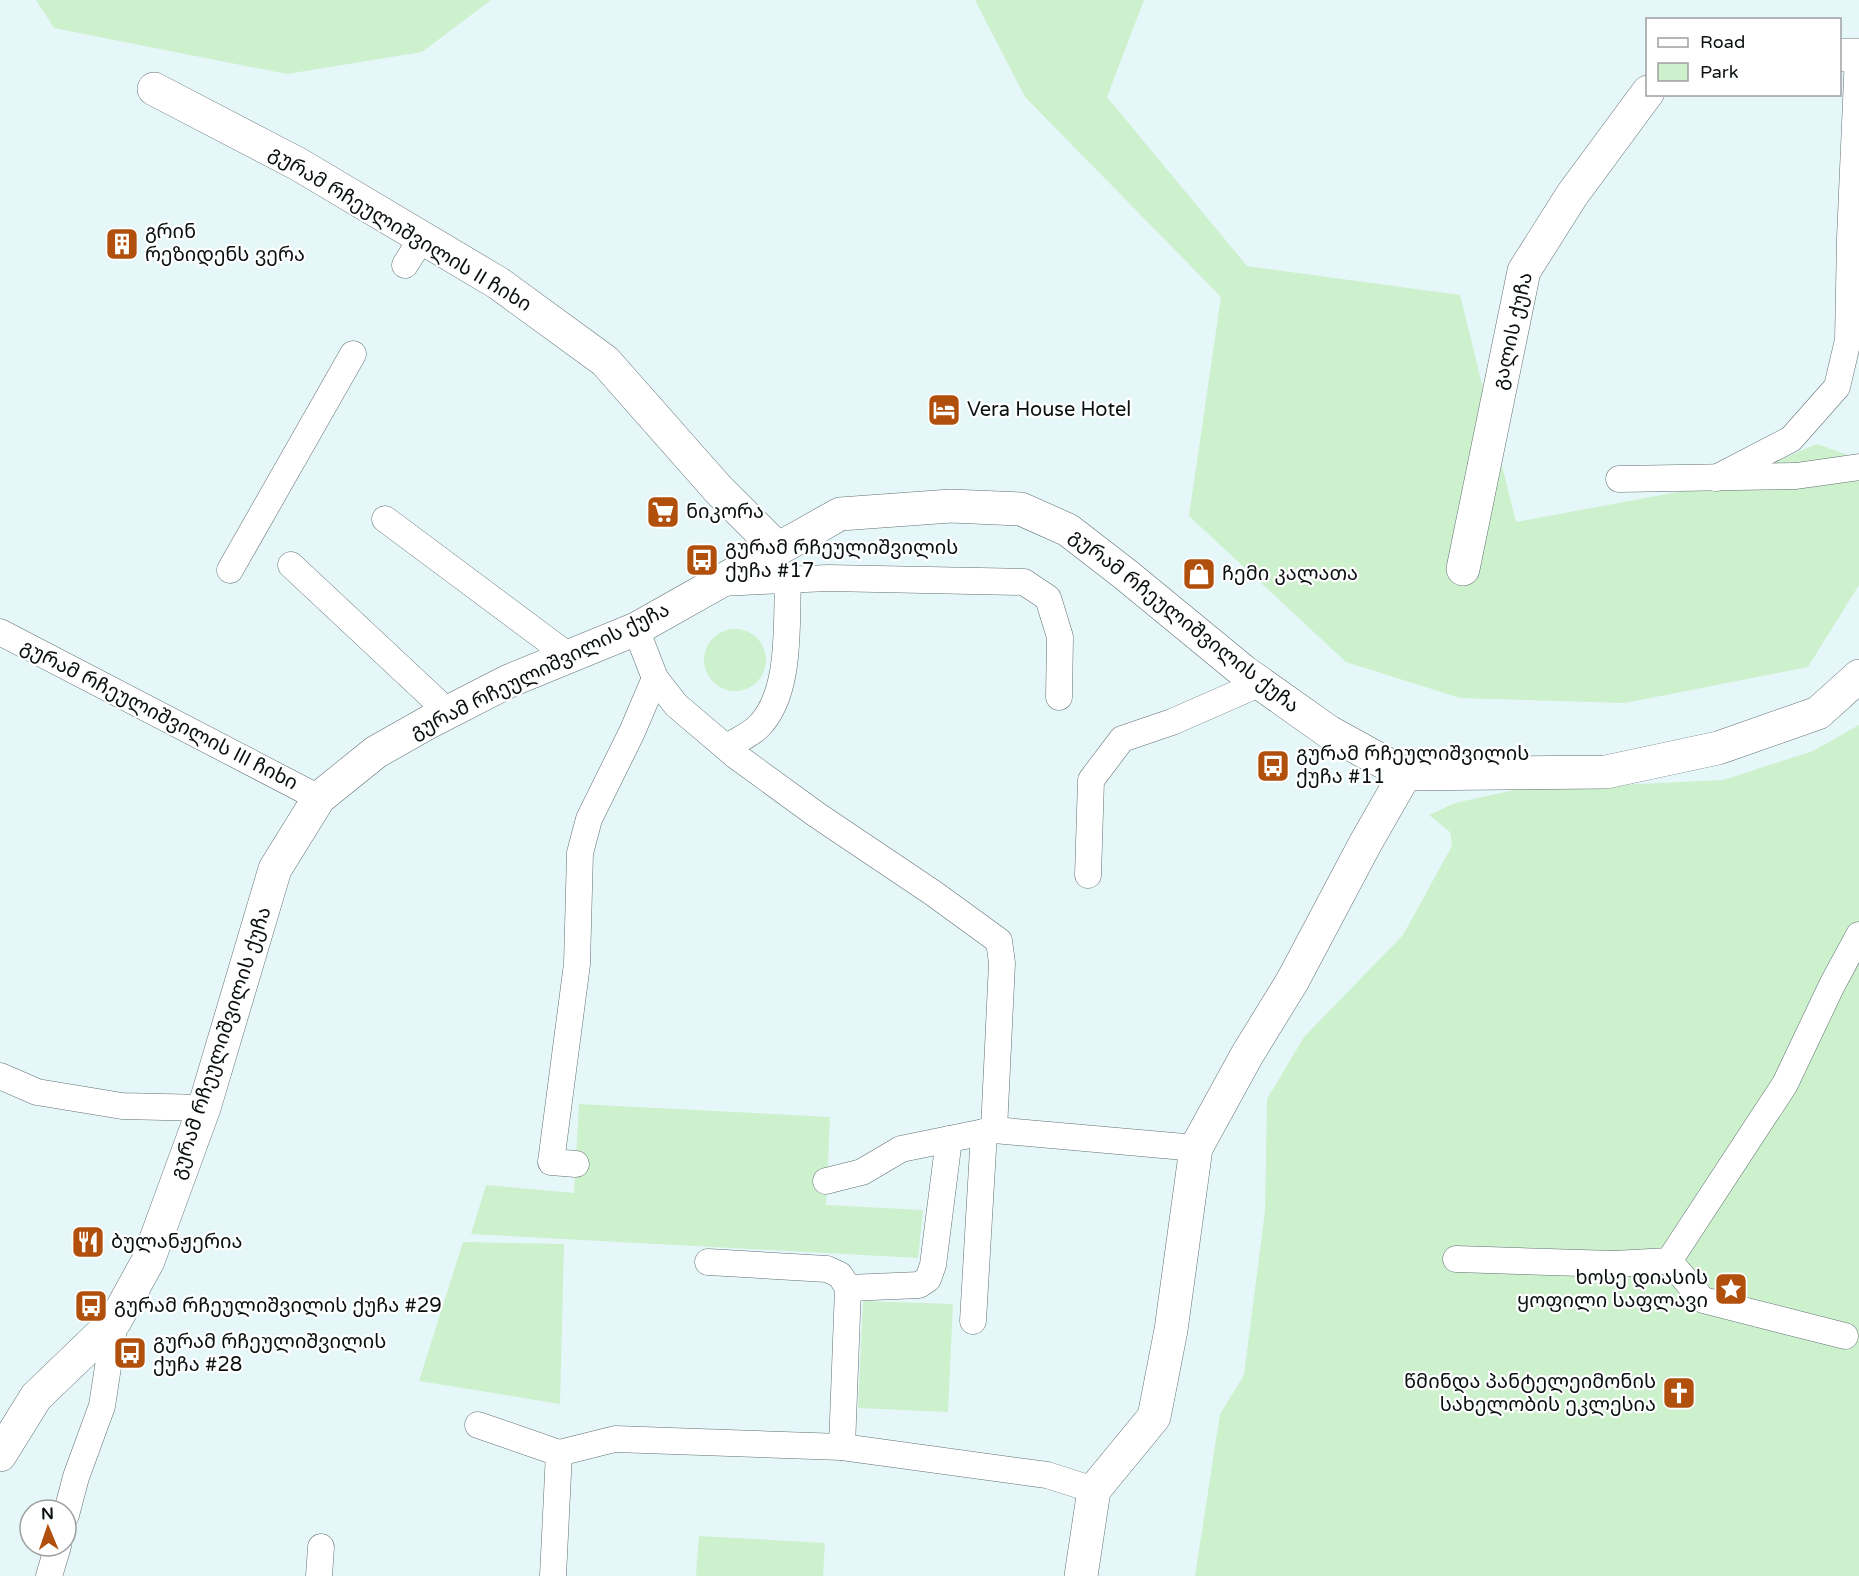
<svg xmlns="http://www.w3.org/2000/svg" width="1859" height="1576" viewBox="0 0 1859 1576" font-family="'Varela Round','Noto Sans Georgian',sans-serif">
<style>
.green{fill:#cdf0cd}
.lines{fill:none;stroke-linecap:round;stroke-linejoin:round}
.lane-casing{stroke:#617073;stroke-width:27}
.street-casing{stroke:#617073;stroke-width:34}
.secondary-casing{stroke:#617073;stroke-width:34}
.lane{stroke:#fff;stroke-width:26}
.street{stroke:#fff;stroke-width:33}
.secondary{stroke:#fff;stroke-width:33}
.labels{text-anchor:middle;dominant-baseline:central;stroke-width:4.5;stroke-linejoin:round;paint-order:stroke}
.street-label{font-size:20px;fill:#0b1011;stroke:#fff}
.poi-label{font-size:20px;fill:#0b1011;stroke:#fff;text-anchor:start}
</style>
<rect width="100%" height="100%" fill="#e6f7fa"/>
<g class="green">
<path d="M 36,0 L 491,0 L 422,52 L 287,74 L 54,28 Z"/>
<path d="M 975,0 L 1144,0 L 1107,97 L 1247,266 L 1460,295 L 1516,522 L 1721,484 L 1817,444 L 1859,459 L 1859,585 L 1808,667 L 1625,703 L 1460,698 L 1346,662 L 1189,516 L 1221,297 L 1025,97 Z"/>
<circle cx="735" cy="660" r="31"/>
<path d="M 1859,725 L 1859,1576 L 1195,1576 L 1220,1414 L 1244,1375 L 1265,1211 L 1267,1099 L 1304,1037 L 1403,935 L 1452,846 L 1450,832 L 1429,815 L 1455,803 L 1514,790 L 1723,780 L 1813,751 Z"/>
<path d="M 579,1104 L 830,1117 L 826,1205 L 923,1210 L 918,1258 L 471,1234 L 486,1185 L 574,1193 Z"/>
<path d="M 463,1242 L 564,1244 L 560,1404 L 419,1381 Z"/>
<path d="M 863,1301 L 953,1304 L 948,1412 L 858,1408 Z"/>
<path d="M 699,1536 L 825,1543 L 823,1576 L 696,1576 Z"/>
</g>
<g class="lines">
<g class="lane-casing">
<g id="lane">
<path d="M 405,265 L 422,238"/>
<path d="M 1716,478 L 1791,439 L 1837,387 L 1848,340 L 1850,238 L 1858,55"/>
<path d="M 1619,479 L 1796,476 L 1859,467"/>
<path d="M 385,519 L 570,657"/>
<path d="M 291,565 L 448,712"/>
<path d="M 230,570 L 353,354"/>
<path d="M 719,583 L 828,578 L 1024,582 L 1048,598 L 1060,637 L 1059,697"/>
<path d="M 636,629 L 655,678 L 676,705 L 736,756 L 817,815 L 933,893 L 999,941 L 1002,963 L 994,1130"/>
<path d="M 0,632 L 319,798"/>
<path d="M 727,747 C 736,741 750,735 758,727 C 792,694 786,624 788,580"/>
<path d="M 1088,875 L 1091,780 L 1122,739 L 1172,722 L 1261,683"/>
<path d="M 0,1076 L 37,1092 L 122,1106 L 204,1108"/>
<path d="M 576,1164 L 551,1162 L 577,964 L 580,853 L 589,819 L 632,732 L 655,678"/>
<path d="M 826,1181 L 862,1172 L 901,1149 L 994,1130 L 1196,1148"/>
<path d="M 1456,1259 L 1614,1264 L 1669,1261 L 1785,1084 L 1832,985 L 1859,935"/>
<path d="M 1669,1261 L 1703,1300 L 1845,1336"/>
<path d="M 708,1262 L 827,1269 L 840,1275 L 848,1288 L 842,1447"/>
<path d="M 848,1288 L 919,1285 L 928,1279 L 933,1265 L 949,1139"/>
<path d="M 973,1321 L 984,1132"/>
<path d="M 478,1425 L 559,1453 L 615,1439 L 842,1447 L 1047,1475 L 1094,1490"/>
<path d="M 66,1515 L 76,1477 L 102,1406 L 115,1321"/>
<path d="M 49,1576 L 58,1546"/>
<path d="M 319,1576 L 321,1547"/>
<path d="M 553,1576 L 559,1453"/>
</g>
</g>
<g class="street-casing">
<g id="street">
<path d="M 1840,55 L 1859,55"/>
<path d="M 154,89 L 298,164 L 498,283 L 605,361 L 718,489 L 777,548"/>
<path d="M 1463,569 L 1524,271 L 1572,195 L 1648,92"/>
<path d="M 1081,1576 L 1094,1490 L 1154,1417 L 1171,1330 L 1196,1148 L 1247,1055 L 1293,980 L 1365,844 L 1405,774"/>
</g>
</g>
<g class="secondary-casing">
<path id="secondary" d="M 0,1455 L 36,1397 L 115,1321 L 148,1261 L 204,1108 L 275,869 L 319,798 L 376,752 L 429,722 L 509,681 L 636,629 L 840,514 L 951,506 L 1021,509 L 1068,530 L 1125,574 L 1243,671 L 1329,732 L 1405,774 L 1606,772 L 1718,748 L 1818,713 L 1859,676"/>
</g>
<use href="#lane" class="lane"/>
<use href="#street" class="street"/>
<use href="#secondary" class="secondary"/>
</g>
<defs>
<g id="building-square" transform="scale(1.725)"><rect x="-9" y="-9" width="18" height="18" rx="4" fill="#b1500c" stroke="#fff"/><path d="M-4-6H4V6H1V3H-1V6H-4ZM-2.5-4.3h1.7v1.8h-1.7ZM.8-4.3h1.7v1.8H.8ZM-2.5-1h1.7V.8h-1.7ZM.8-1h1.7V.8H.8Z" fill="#fff"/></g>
<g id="hotel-square" transform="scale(1.725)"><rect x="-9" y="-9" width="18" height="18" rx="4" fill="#b1500c" stroke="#fff"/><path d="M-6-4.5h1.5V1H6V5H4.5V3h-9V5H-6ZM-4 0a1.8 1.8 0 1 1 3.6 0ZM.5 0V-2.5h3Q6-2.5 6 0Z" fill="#fff"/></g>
<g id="supermarket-square" transform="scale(1.725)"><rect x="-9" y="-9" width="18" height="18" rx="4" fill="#b1500c" stroke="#fff"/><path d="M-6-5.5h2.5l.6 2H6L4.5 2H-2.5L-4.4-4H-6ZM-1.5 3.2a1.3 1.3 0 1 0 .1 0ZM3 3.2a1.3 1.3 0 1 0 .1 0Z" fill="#fff"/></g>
<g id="bus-square" transform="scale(1.725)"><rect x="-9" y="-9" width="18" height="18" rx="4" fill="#b1500c" stroke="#fff"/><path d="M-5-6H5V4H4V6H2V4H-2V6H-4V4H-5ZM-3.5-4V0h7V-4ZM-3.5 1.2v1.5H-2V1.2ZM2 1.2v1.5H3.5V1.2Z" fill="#fff"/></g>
<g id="shop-square" transform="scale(1.725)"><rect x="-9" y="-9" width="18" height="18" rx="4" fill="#b1500c" stroke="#fff"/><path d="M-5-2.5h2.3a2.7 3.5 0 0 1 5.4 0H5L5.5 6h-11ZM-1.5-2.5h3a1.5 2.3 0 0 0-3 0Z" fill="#fff"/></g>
<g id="restaurant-square" transform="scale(1.725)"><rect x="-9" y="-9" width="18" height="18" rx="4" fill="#b1500c" stroke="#fff"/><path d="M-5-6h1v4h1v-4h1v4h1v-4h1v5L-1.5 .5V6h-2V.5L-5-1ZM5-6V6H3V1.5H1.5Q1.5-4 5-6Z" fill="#fff"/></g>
<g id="sight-square" transform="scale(1.725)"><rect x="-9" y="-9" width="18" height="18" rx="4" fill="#b1500c" stroke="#fff"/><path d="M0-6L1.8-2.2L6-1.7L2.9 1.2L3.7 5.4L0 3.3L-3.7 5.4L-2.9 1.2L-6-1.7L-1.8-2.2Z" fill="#fff"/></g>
<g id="church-square" transform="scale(1.725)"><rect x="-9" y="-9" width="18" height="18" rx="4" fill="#b1500c" stroke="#fff"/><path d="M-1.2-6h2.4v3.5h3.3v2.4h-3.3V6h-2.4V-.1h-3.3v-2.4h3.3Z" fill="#fff"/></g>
</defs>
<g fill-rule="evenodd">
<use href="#building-square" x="122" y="244"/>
<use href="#hotel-square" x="944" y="410"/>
<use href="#supermarket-square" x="663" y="512"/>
<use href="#bus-square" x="702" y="560"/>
<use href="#shop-square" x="1199" y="574"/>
<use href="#bus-square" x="1273" y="766"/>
<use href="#restaurant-square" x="88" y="1242"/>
<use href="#sight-square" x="1731" y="1289"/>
<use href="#bus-square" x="91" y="1306"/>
<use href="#bus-square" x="130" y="1353"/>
<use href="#church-square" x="1679" y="1393"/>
</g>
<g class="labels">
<g class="street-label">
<text transform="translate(400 229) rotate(31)">გურამ რჩეულიშვილის II ჩიხი</text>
<text transform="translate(1513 331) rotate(-77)">გალის ქუჩა</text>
<text transform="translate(1184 621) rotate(38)">გურამ რჩეულიშვილის ქუჩა</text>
<text transform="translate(540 671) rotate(-26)">გურამ რჩეულიშვილის ქუჩა</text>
<text transform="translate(159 715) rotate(27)">გურამ რჩეულიშვილის III ჩიხი</text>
<text transform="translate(221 1043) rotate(-72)">გურამ რჩეულიშვილის ქუჩა</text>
</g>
<g class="poi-label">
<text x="145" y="232">გრინ<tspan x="145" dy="23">რეზიდენს ვერა</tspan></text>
<text x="967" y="410">Vera House Hotel</text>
<text x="686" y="512">ნიკორა</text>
<text x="725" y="548">გურამ რჩეულიშვილის<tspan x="725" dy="23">ქუჩა #17</tspan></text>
<text x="1222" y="574">ჩემი კალათა</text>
<text x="1296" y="754">გურამ რჩეულიშვილის<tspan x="1296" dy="23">ქუჩა #11</tspan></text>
<text x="111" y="1242">ბულანჟერია</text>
<text x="1708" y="1278" text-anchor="end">ხოსე დიასის<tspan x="1708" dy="23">ყოფილი საფლავი</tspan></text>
<text x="114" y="1306">გურამ რჩეულიშვილის ქუჩა #29</text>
<text x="153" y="1342">გურამ რჩეულიშვილის<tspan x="153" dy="23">ქუჩა #28</tspan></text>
<text x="1656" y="1382" text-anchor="end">წმინდა პანტელეიმონის<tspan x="1656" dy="23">სახელობის ეკლესია</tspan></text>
</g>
</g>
<rect x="1646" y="18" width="195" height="78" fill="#ffffff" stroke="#9d9fa0" stroke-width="1.5"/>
<rect x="1658" y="38" width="30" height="9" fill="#ffffff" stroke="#9d9fa0" stroke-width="1.5"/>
<text x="1700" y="48" font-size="18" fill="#0b1011">Road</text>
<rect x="1658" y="63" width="30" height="18" fill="#cdf0cd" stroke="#9d9fa0" stroke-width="1.5"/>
<text x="1700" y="78" font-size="18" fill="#0b1011">Park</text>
<g transform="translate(48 1528) rotate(358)"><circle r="28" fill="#ffffff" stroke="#9d9fa0" stroke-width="1.5"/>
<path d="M0-4.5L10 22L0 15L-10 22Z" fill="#b1500c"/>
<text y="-9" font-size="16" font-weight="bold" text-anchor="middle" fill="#0b1011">N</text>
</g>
</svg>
